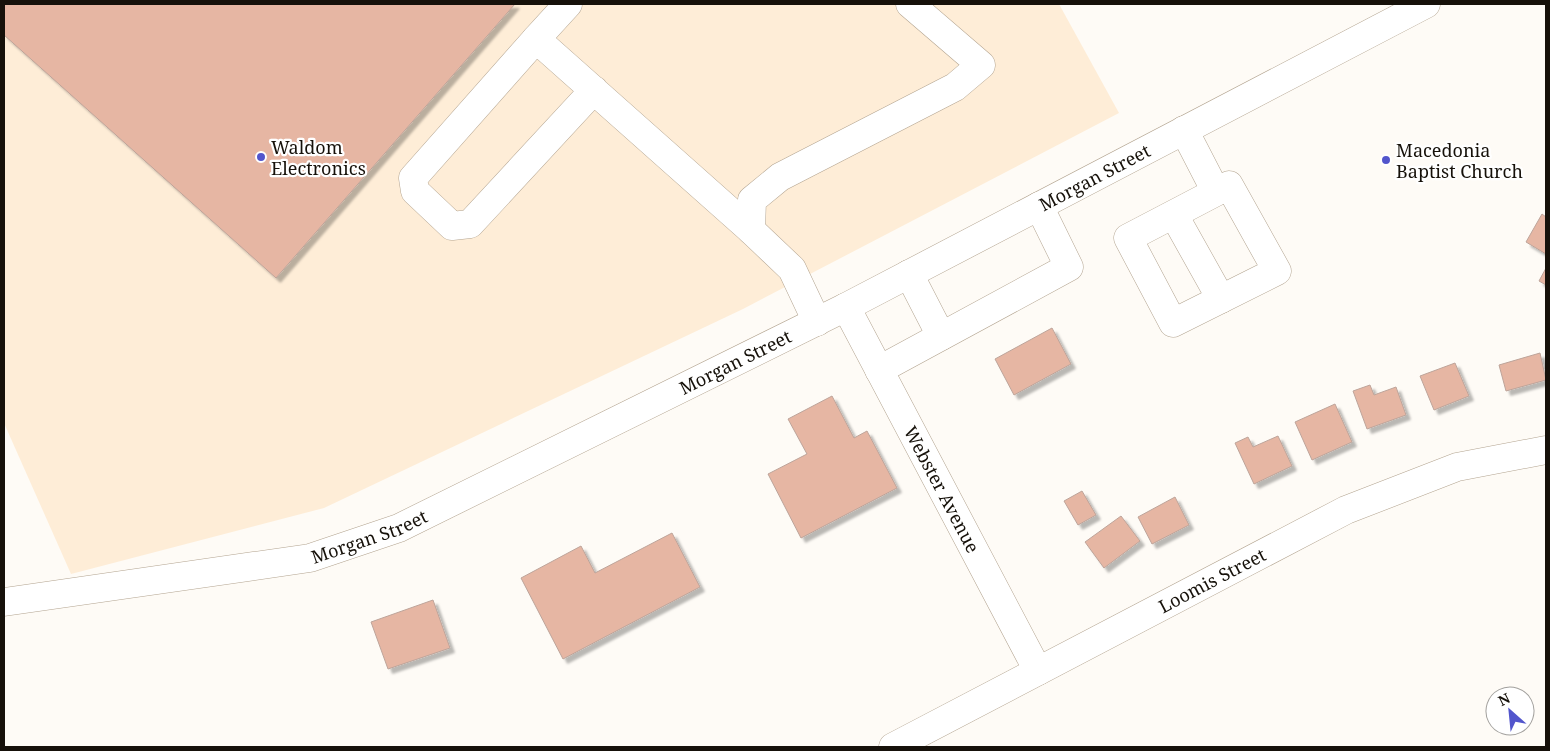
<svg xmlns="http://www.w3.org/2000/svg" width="1550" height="751" viewBox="0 0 1550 751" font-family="'Noto Serif',serif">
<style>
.built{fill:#feedd7}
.building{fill:#e6b6a3;stroke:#bda49a;filter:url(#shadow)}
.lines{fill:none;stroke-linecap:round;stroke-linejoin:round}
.minor-casing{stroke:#b3a490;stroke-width:29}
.major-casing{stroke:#b3a490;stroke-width:29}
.minor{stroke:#fff;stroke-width:28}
.major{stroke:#fff;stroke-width:28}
.poi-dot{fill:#5255cc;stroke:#fff;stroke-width:2}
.labels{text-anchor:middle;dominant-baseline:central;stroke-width:4.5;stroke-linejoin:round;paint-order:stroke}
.poi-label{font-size:18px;fill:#16110a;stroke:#fff;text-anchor:start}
.street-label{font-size:18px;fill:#16110a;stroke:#fff}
</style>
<defs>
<filter id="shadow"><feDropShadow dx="4.5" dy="4.5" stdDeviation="1" flood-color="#0004"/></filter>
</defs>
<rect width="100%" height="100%" fill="#fefbf6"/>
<path class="built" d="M 4,4 L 1059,4 L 1119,113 L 743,309 L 324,508 L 71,574 L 4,423 Z"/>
<g class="building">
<path d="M 4,4 L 515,4 L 276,278 L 4,35 Z"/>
<path d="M 1542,214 L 1546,217 L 1546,254 L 1526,242 Z"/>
<path d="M 1546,268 L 1546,285 L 1539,281 Z"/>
<path d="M 1052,328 L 1071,364 L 1014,395 L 995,359 Z"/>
<path d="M 1540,353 L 1546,380 L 1506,391 L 1499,365 Z"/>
<path d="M 1455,363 L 1469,396 L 1434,410 L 1420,376 Z"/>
<path d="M 1370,385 L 1374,395 L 1396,387 L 1406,415 L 1367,429 L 1353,391 Z"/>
<path d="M 832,396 L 854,438 L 867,431 L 897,488 L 801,538 L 768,474 L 807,454 L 788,419 Z"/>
<path d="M 1335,404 L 1352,442 L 1312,460 L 1295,422 Z"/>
<path d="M 1278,436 L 1292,466 L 1254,484 L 1235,443 L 1248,437 L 1253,447 Z"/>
<path d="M 1082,491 L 1096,515 L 1078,525 L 1064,501 Z"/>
<path d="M 1175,497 L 1189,525 L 1152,544 L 1138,517 Z"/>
<path d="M 1121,516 L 1140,541 L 1104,568 L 1085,542 Z"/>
<path d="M 672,533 L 700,587 L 563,659 L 521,578 L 581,546 L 595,573 Z"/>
<path d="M 433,600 L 450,648 L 388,669 L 371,622 Z"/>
</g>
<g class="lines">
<g class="minor-casing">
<g id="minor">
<path d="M 536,39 L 568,4"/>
<path d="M 594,90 L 470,224 L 452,226 L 415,191 L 413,178 L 536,39 L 751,230 L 792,269 L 817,322"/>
<path d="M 1184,130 L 1216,192 L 1128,238 L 1173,323 L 1277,271 L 1229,185 L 1216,192"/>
<path d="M 1174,215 L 1221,299"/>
<path d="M 751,230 L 752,200 L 780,177 L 955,87 L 981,65 L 910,4"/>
<path d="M 909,274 L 941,336"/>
<path id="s1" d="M 846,307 L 1038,671"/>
<path d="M 879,370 L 1069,267 L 1039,206"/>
<path id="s2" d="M 893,747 L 1346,510 L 1457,467 L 1546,450"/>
</g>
</g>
<g class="major-casing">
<g id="major">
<path id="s3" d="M 4,602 L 310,558 L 399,528 L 846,307 L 1426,4"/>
</g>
</g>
<use href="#minor" class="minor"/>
<use href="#major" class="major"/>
</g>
<g class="poi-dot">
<circle cx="261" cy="157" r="5"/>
<circle cx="1386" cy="160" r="5"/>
</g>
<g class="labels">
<g class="poi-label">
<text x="271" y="147">Waldom<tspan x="271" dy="21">Electronics</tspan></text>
<text x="1396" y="150">Macedonia<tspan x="1396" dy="21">Baptist Church</tspan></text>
</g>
<g class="street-label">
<text stroke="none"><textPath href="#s3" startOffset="1182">Morgan Street</textPath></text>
<text stroke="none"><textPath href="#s3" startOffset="778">Morgan Street</textPath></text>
<text stroke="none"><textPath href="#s1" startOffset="206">Webster Avenue</textPath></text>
<text stroke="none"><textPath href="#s3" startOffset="372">Morgan Street</textPath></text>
<text stroke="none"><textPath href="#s2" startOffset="360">Loomis Street</textPath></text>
</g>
</g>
<rect width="1550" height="751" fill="none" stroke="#16110a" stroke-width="10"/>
<g transform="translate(1510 711) rotate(333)"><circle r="24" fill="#ffffff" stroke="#a2a09d"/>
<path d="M0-4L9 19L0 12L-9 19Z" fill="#5255cc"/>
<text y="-8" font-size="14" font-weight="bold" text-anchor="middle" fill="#16110a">N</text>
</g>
</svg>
